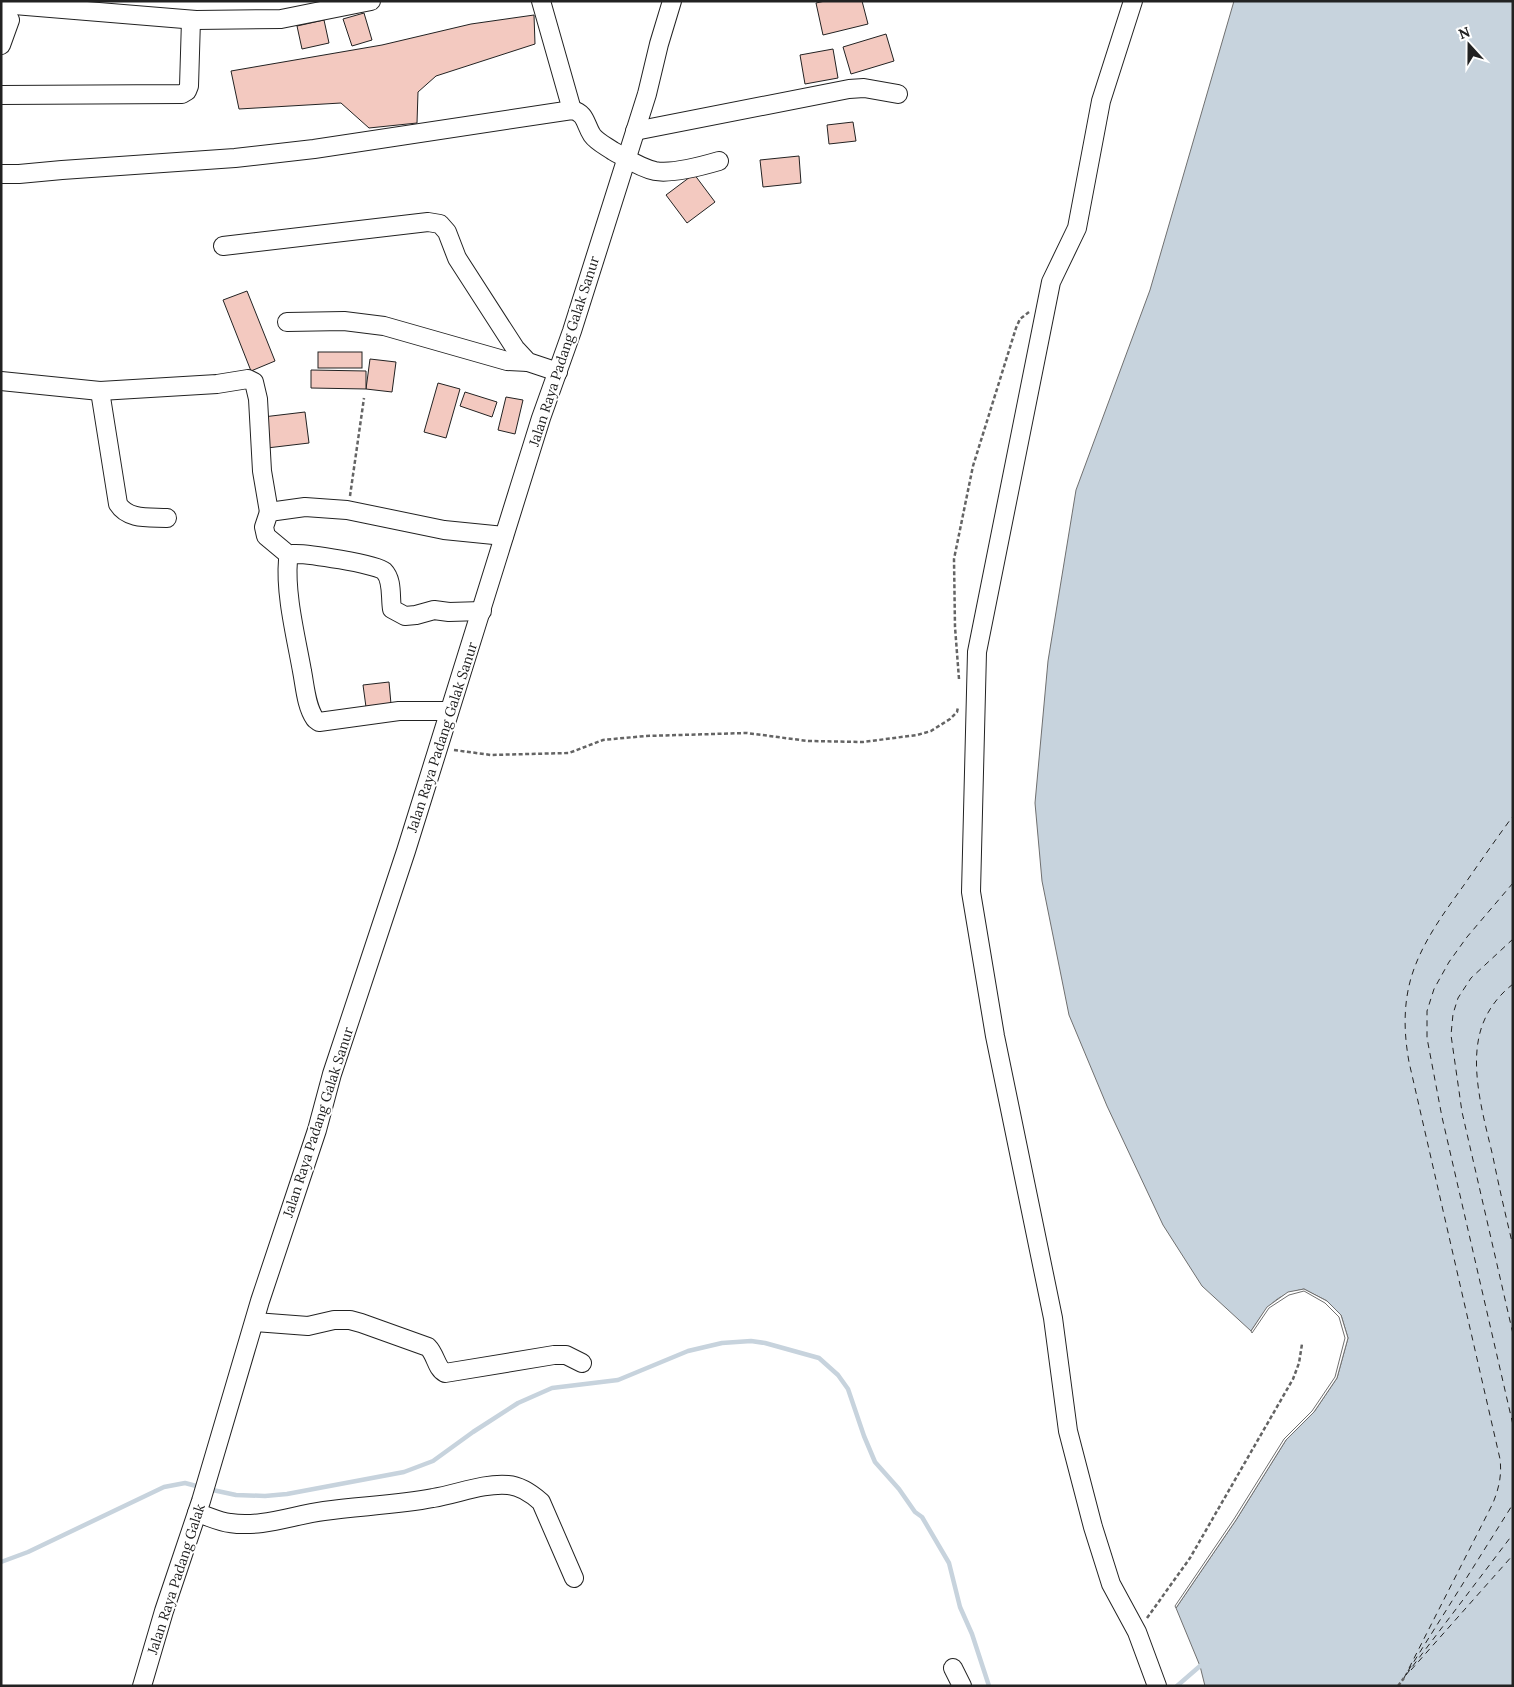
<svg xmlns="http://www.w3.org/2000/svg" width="1514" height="1687" viewBox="0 0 1514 1687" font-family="Lora,serif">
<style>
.water{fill:#c7d3dd;stroke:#6f6f6f}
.pier{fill:#fff;stroke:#6f6f6f}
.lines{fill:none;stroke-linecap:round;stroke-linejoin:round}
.stream{stroke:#c7d3dd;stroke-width:4.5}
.ferry{stroke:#222;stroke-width:1;stroke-dasharray:6 5;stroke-linecap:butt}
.building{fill:#f3c9c0;stroke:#222}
.minor-casing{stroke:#222;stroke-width:20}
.path{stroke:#646464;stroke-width:2.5;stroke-dasharray:4 2.5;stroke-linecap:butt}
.minor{stroke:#fff;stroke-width:18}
.labels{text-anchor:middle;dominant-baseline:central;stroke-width:4;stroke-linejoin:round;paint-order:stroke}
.street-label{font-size:14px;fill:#222;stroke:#fff}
</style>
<rect width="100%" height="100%" fill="#fff"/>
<path class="water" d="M 1234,1 L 1513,1 L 1513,1686 L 1205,1686 L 1200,1666 L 1176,1608 L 1236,1520 L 1286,1440 L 1314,1412 L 1337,1378 L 1348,1338 L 1341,1315 L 1327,1301 L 1304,1289 C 1274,1295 1268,1306 1251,1331 L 1202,1286 L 1163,1225 L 1107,1106 L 1069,1015 L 1042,881 L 1035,803 L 1048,661 L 1076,490 L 1150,290 Z"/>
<path class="pier" d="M 1304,1289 L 1327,1301 L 1341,1315 L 1348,1338 L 1337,1378 L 1314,1412 L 1286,1440 L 1236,1520 L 1176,1608 L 1175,1606 L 1234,1519 L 1284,1439 L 1312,1411 L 1335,1377 L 1345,1338 L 1339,1317 L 1325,1303 L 1304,1291 L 1289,1295 L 1269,1308 L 1252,1333 L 1251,1331 L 1267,1307 L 1288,1292 Z"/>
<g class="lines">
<g class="stream">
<path d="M 208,1489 L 236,1495 L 265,1496 L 287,1494 L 404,1472 L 433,1461 L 473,1432 L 518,1403 L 552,1388 L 618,1380 L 688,1351 L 722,1343 L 751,1341 L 765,1343 L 819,1358 L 838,1375 L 848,1389 L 864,1436 L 875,1462 L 899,1489 L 915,1512 L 922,1517 L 949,1563 L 960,1607 L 972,1634 L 989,1686"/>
<path d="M 1,1562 L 28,1552 L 164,1487 L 185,1483 L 200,1487"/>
<path d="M 1177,1686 L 1200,1666"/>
</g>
<g class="ferry">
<path d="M 1513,883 L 1467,937 L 1449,962 L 1434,989 L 1427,1011 L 1427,1038 L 1442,1117 L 1513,1425"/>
<path d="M 1513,939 L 1471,978 L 1458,998 L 1453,1014 L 1451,1035 L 1462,1112 L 1513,1334"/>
<path d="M 1513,984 C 1499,995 1488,1009 1482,1026 C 1468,1066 1484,1118 1493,1157 C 1499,1187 1506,1217 1513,1246"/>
<path d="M 1411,1670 L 1513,1555"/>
<path d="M 1408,1671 L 1513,1504"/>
<path d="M 1406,1675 L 1513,1534"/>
<path d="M 1404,1678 L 1493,1503 C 1499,1488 1502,1475 1500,1459 L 1409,1062 C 1404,1034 1403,1006 1411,978 C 1421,944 1443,914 1464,885 C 1480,862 1496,839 1513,816"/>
</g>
</g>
<g class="building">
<path d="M 825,1 L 862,1 L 868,24 L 823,35 L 816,3 Z"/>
<path d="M 364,13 L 372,40 L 352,46 L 343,19 Z"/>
<path d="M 534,15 L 535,44 L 436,76 L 418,92 L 417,123 L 369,128 L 341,103 L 239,109 L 231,71 L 382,45 L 471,24 Z"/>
<path d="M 324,20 L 329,43 L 302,49 L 297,26 Z"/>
<path d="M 886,34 L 894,61 L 851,74 L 843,47 Z"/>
<path d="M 833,49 L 838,78 L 805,84 L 800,55 Z"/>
<path d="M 853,122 L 856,141 L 829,144 L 827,125 Z"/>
<path d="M 799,156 L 801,183 L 763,187 L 760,160 Z"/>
<path d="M 694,174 L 715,202 L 687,223 L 666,195 Z"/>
<path d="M 247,291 L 275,361 L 251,371 L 223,300 Z"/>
<rect x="318" y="352" width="44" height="16"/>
<path d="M 370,359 L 396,362 L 392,392 L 366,389 Z"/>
<path d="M 311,370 L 366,371 L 366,389 L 311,388 Z"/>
<path d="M 438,383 L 460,389 L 446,438 L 424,432 Z"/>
<path d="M 465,392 L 497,402 L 492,417 L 460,406 Z"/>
<path d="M 506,397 L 523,400 L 515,434 L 498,430 Z"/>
<path d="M 305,412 L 309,443 L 267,448 L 263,417 Z"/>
<path d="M 389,682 L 391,704 L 366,707 L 363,685 Z"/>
</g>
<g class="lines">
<g class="minor-casing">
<g id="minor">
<path d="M 541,1 L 572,110"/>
<path d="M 1133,1 L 1101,101 L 1077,228 L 1051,282 L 977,652 L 971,892 L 995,1036 L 1053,1318 L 1068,1431 L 1093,1527 L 1111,1584 L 1137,1632 L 1157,1686"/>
<path d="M 2,4 L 196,20 L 281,19 L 371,1"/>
<path d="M 1,15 L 8,16 L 10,20 L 1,45"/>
<path d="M 1,95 L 182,94 L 187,91 L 189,86 L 191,20"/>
<path d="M 635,131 L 849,89 L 864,88 L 898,94"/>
<path d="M 1,174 L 19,174 L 62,170 L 235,158 L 314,149 L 572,110 C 586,113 585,124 592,135 C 597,142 606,146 613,151 C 626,158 640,168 655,171 C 672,174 702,166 719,161"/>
<path d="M 223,246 L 428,222 L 440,224 L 447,232 L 457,258 L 515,348 L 528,362 L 558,372"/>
<path d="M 287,322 L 344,321 L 384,326 L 507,361 L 528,362"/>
<path d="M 1,381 L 100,391 L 217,384 L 248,379 L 254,382 L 258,399 L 262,471 L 269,512"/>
<path d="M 100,391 L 118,504 C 128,520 149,517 167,518"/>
<path d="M 290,556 L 266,536 L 264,527 L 269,512 L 305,507 L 347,510 L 444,530 L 504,536"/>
<path d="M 449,711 L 399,711 L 319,722 L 315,719 C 306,706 305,686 302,671 C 296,637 285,594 288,560 L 293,554 C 306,553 376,564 384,571 C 393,580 390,597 392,609 L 405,616 L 416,615 L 434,610 L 449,612 L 482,611"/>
<path d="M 255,1322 L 308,1326 L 334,1320 L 350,1320 L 361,1323 L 428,1347 C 436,1355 436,1368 445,1373 L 554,1355 L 566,1355 L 582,1363"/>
<path d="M 197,1513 C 208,1516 219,1522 230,1523 C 262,1528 293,1515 324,1511 C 360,1506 397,1505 433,1498 C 458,1494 483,1483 508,1485 C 521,1486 532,1494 541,1502 L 574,1578"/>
<path d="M 953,1668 L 962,1686"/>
<path d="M 142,1686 L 164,1611 L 201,1501 L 260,1301 L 317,1130 L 332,1074 L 406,851 L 541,418 L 572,331 L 647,94 L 659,44 L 672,1"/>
</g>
</g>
<g class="path">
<path d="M 350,496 L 364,398"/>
<path d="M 959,679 L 955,627 L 954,559 L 973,466 L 1016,328 L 1020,319 L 1029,312"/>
<path d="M 454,750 L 491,755 L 569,753 L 603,740 L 645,736 L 747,733 L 808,741 L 863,742 L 917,735 L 931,731 L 950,719 L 957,712 L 958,707"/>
<path d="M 1147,1618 L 1190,1558 L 1293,1379 L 1299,1363 L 1302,1344"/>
<path d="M 1398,1686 L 1404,1678"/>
</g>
<use href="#minor" class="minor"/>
</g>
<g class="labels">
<g class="street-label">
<text transform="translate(564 351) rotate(-72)">Jalan Raya Padang Galak Sanur</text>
<text transform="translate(442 737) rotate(-72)">Jalan Raya Padang Galak Sanur</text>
<text transform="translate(318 1122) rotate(-72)">Jalan Raya Padang Galak Sanur</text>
<text transform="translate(176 1579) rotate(-72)">Jalan Raya Padang Galak</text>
</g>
</g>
<rect width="1514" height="1687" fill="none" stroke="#222222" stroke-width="5"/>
<g transform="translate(1469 45) rotate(339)" stroke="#ffffff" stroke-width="4" paint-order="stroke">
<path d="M0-4L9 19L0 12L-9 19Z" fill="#222222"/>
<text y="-8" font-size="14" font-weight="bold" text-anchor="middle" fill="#222222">N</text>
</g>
</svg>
